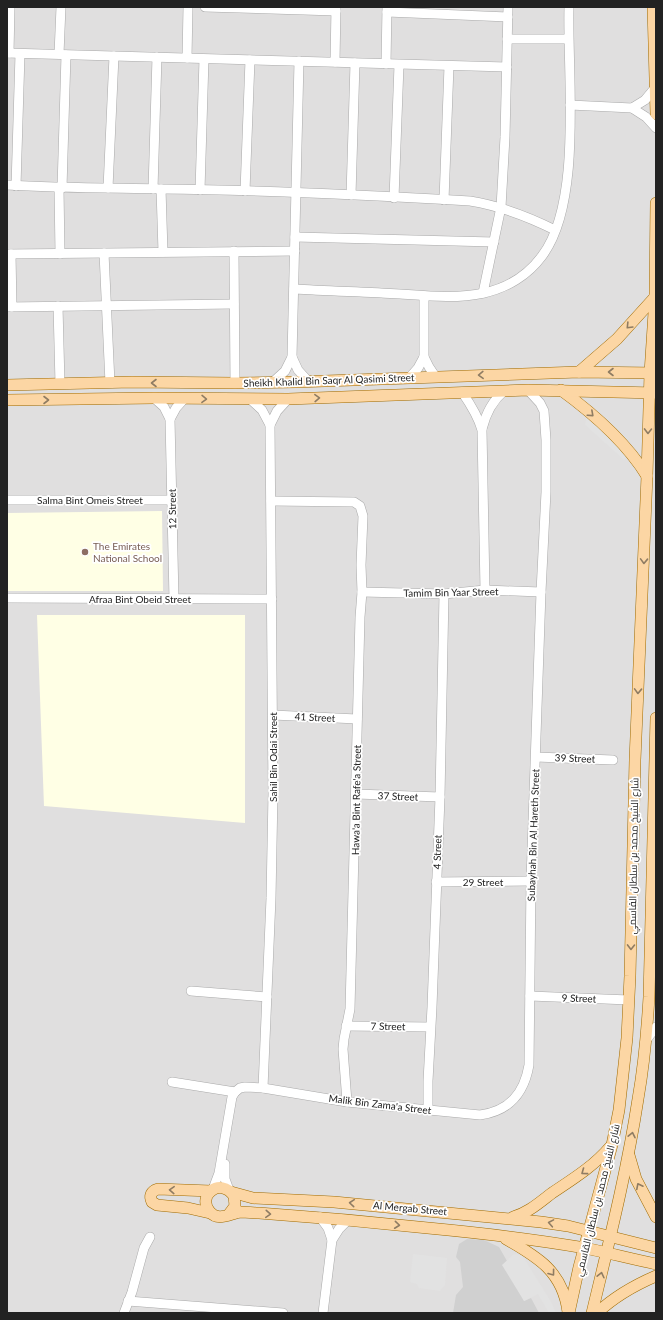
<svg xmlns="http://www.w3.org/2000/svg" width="663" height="1320" viewBox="0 0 663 1320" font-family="Lato,Cairo,sans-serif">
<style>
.residential{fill:#e0dfdf}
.education{fill:#ffffe5}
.religious{fill:#d0d0d0}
.parking{fill:#e2e2e2}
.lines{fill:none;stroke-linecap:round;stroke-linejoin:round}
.minor-casing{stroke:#a9a9a9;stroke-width:10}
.major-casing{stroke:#a06b00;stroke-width:12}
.minor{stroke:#fff;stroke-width:9}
.major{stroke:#fcd6a4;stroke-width:11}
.oneway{stroke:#8f7c63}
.education-dot{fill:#8d6e63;stroke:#fff;stroke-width:1.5}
.labels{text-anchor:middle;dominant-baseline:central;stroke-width:3.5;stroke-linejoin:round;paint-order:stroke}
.street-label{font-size:10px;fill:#222;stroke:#fff}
.education-label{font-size:10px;fill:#785e54;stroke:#fff;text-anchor:start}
</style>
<rect width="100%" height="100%" fill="#f2efe9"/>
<rect class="residential" x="7" y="7" width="649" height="1306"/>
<g class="education">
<path d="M 162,511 L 163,591 L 7,591 L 7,513 Z"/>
<path d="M 37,615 L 245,615 L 245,823 L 44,806 Z"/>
</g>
<path class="religious" d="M 467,1239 L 484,1240 L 499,1247 L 507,1261 L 524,1301 L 531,1298 L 539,1313 L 453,1313 L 456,1295 L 463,1287 L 460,1262 L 456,1257 L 459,1244 Z"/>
<g class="parking">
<path d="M 596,410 L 626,438 L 631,448 L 624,460 L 585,425 L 588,411 Z"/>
<path d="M 413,1254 L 447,1258 L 445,1285 L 440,1291 L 419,1288 L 417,1284 L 410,1282 Z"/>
<path d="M 514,1254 L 522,1255 L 551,1302 L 556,1313 L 549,1313 L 538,1294 L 524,1301 L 502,1265 Z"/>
</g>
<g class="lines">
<g class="minor-casing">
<g id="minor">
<path d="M 205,7 L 336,11"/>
<path d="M 387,12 L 508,17"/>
<path d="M 507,39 L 568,39"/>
<path d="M 7,53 L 507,67"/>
<path d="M 9,53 L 10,7"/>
<path d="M 59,54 L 61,7"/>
<path d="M 187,58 L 188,7"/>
<path d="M 335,62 L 336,7"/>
<path d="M 386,64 L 387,7"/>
<path d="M 570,105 L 632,108 L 646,117 L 656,128"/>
<path d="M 632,108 L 645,100 L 655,88"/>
<path d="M 7,185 C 58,188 110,188 161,189 C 264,190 367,195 470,201 C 501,206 527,216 555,230"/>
<path d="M 16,186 L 20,54"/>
<path d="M 59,188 L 60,254"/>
<path d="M 62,188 L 66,55"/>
<path d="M 108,188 L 114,56"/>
<path d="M 153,189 L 157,57"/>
<path d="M 161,189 L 163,252"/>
<path d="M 200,190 L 204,59"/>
<path d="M 245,191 L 250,60"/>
<path d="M 351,195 L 355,63"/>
<path d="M 394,198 L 399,65"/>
<path d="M 444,200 L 449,66"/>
<path d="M 295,237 L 494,242"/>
<path d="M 234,251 L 235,383"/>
<path d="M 104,253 L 110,383"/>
<path d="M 7,254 L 295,251"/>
<path d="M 11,254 L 12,307"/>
<path d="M 294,289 C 329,291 364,292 400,294 C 428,296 457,299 484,293 C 507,288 528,275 542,256 C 583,202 567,74 569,7"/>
<path d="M 483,293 L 501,207 L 505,137 L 508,7"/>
<path d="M 424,296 L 424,357 L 429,367 L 435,376"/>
<path d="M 58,306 L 60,384"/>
<path d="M 7,307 L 234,304"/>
<path d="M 292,357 L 298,370 L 308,381"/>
<path d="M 410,377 L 418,368 L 424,357"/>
<path d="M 273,382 L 285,371 L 292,357 L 299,61"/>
<path d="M 462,392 C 471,405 478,416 482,430 L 485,590"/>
<path d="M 154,398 L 164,407 L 170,419 L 174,599"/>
<path d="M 250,399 L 262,410 L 270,425 L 273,793 L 271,898 L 263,1088"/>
<path d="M 170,419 L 176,408 L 185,398"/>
<path d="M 270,425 L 277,411 L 288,399"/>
<path d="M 482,429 C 486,413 492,401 504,391"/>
<path d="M 7,500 L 172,500"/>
<path d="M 271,501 L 354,502 L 360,506 L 363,516 L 361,565 L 362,592 L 360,617 L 350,1009 L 344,1039 L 343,1049 L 347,1102"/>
<path d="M 362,592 L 444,594 L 485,590 L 541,592"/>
<path d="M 7,598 L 272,599"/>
<path d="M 273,715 L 357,719"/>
<path d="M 536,757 L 613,760"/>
<path d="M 356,794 L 440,797"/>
<path d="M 436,882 L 531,881"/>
<path d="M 191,991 L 267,997"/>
<path d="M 530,996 L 629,1000"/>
<path d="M 346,1026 L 430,1027"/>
<path d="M 647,1039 L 656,1027"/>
<path d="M 172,1082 L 235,1092"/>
<path d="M 428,1110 L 428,1081 L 432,1007 L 440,797 L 444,594"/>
<path d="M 225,1164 L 225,1179 L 229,1190"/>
<path d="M 213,1189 L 219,1173 L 232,1097 L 235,1092 L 240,1088 L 245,1087 L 263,1088 L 347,1102 L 480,1115 C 509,1111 524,1094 529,1065 L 531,881 L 541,592 L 546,492 L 546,440 L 544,411 L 540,403 L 528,390"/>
<path d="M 320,1217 L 328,1228 L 332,1240"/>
<path d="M 128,1301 L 283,1313"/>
<path d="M 124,1313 L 132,1292 L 144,1248 L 150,1237"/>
<path d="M 323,1313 L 332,1240 L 339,1229 L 348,1220"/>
</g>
</g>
<g class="major-casing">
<g id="major">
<path d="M 653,7 L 656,114"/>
<path d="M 579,372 L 617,339 L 655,297"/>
<path d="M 7,385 L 132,382 L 235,383 L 296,382 L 579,372 L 656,373"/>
<path d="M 561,390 C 594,414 626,442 647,476"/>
<path d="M 7,400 L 154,398 L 288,399 L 528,390 L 656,393"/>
<path d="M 629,1155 L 636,1179 L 656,1217"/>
<path d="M 231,1192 L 253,1198 L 334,1202 L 541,1222 L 568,1226 L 656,1248"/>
<path d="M 210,1213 L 188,1208 L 157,1205 L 152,1202 C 149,1196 151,1191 158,1189 L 211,1191"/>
<path d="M 229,1214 L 235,1206 L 234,1196 C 220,1176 196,1196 210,1212 C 218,1222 231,1213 241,1212 C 247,1212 253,1213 259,1213 C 316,1217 372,1222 428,1228 C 481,1233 533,1239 585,1248 C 609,1253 632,1259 656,1264"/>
<path d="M 513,1217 C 528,1213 540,1202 552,1193 C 573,1179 594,1166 610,1147"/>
<path d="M 506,1239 C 538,1257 563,1272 568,1312"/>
<path d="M 569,1313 L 579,1267 L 612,1145 L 619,1110 L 627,1038 L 630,976 L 635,760 L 647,476 L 650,373 L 655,297 L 656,203"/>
<path d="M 592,1313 C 609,1242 627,1171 638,1099 C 644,1065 647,1031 649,997 L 656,718"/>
<path d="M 597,1313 C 614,1297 635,1285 656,1276"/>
</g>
</g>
<use href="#minor" class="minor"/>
<use href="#major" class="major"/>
</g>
<defs><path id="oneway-chevron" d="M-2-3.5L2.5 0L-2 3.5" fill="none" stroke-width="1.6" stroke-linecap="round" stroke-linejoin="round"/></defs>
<g class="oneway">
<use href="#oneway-chevron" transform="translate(629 326) rotate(134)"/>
<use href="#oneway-chevron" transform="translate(611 372) rotate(180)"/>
<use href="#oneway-chevron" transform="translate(481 375) rotate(178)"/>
<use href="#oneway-chevron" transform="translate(154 383) rotate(-180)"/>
<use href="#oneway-chevron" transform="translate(317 398) rotate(-2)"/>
<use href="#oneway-chevron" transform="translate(204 399) rotate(1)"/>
<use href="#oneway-chevron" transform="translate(46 400)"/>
<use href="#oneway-chevron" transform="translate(591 414) rotate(42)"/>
<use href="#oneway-chevron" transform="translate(648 431) rotate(91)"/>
<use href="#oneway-chevron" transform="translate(644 561) rotate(92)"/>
<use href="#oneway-chevron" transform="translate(638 691) rotate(92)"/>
<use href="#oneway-chevron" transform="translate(631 947) rotate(91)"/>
<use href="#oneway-chevron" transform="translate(632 1135) rotate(-78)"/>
<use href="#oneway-chevron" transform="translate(584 1172) rotate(144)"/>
<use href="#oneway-chevron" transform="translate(639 1186) rotate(-117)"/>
<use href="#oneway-chevron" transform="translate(172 1190) rotate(-177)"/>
<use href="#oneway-chevron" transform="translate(352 1203) rotate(-175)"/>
<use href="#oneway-chevron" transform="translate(268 1214) rotate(4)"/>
<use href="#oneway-chevron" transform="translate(551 1223) rotate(-170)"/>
<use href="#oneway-chevron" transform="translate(397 1225) rotate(6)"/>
<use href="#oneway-chevron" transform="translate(552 1273) rotate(53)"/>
<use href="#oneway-chevron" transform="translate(601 1275) rotate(-77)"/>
</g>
<circle class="education-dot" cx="85" cy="552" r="4"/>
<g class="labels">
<g class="street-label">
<text transform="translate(329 380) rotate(-2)">Sheikh Khalid Bin Saqr Al Qasimi Street</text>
<text x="90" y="500">Salma Bint Omeis Street</text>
<text transform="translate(172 509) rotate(-91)">12 Street</text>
<text transform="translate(451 592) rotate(-1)">Tamim Bin Yaar Street</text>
<text x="140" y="599">Afraa Bint Obeid Street</text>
<text transform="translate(315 717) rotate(3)">41 Street</text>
<text transform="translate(273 757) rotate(-90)">Sahil Bin Odai Street</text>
<text transform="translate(575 758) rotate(2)">39 Street</text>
<text transform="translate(398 796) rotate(2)">37 Street</text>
<text transform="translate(356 800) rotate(-89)">Hawa'a Bint Rafe'a Street</text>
<text transform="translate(533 835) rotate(-88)">Subayhah Bin Al Hareth Street</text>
<text transform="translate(437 852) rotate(-88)">4 Street</text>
<text transform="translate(633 856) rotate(-89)">شارع الشيخ محمد بن سلطان القاسمي</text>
<text x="483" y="882">29 Street</text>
<text transform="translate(579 998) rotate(2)">9 Street</text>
<text transform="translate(388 1026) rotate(1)">7 Street</text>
<text transform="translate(380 1104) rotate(7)">Malik Bin Zama'a Street</text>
<text transform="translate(597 1200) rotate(-76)">شارع الشيخ محمد بن سلطان القاسمي</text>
<text transform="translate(410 1208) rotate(5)">Al Mergab Street</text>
</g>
<g class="education-label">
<text x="93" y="546">The Emirates<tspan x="93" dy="12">National School</tspan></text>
</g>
</g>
<rect width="663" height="1320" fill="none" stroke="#222222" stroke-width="16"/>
</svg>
